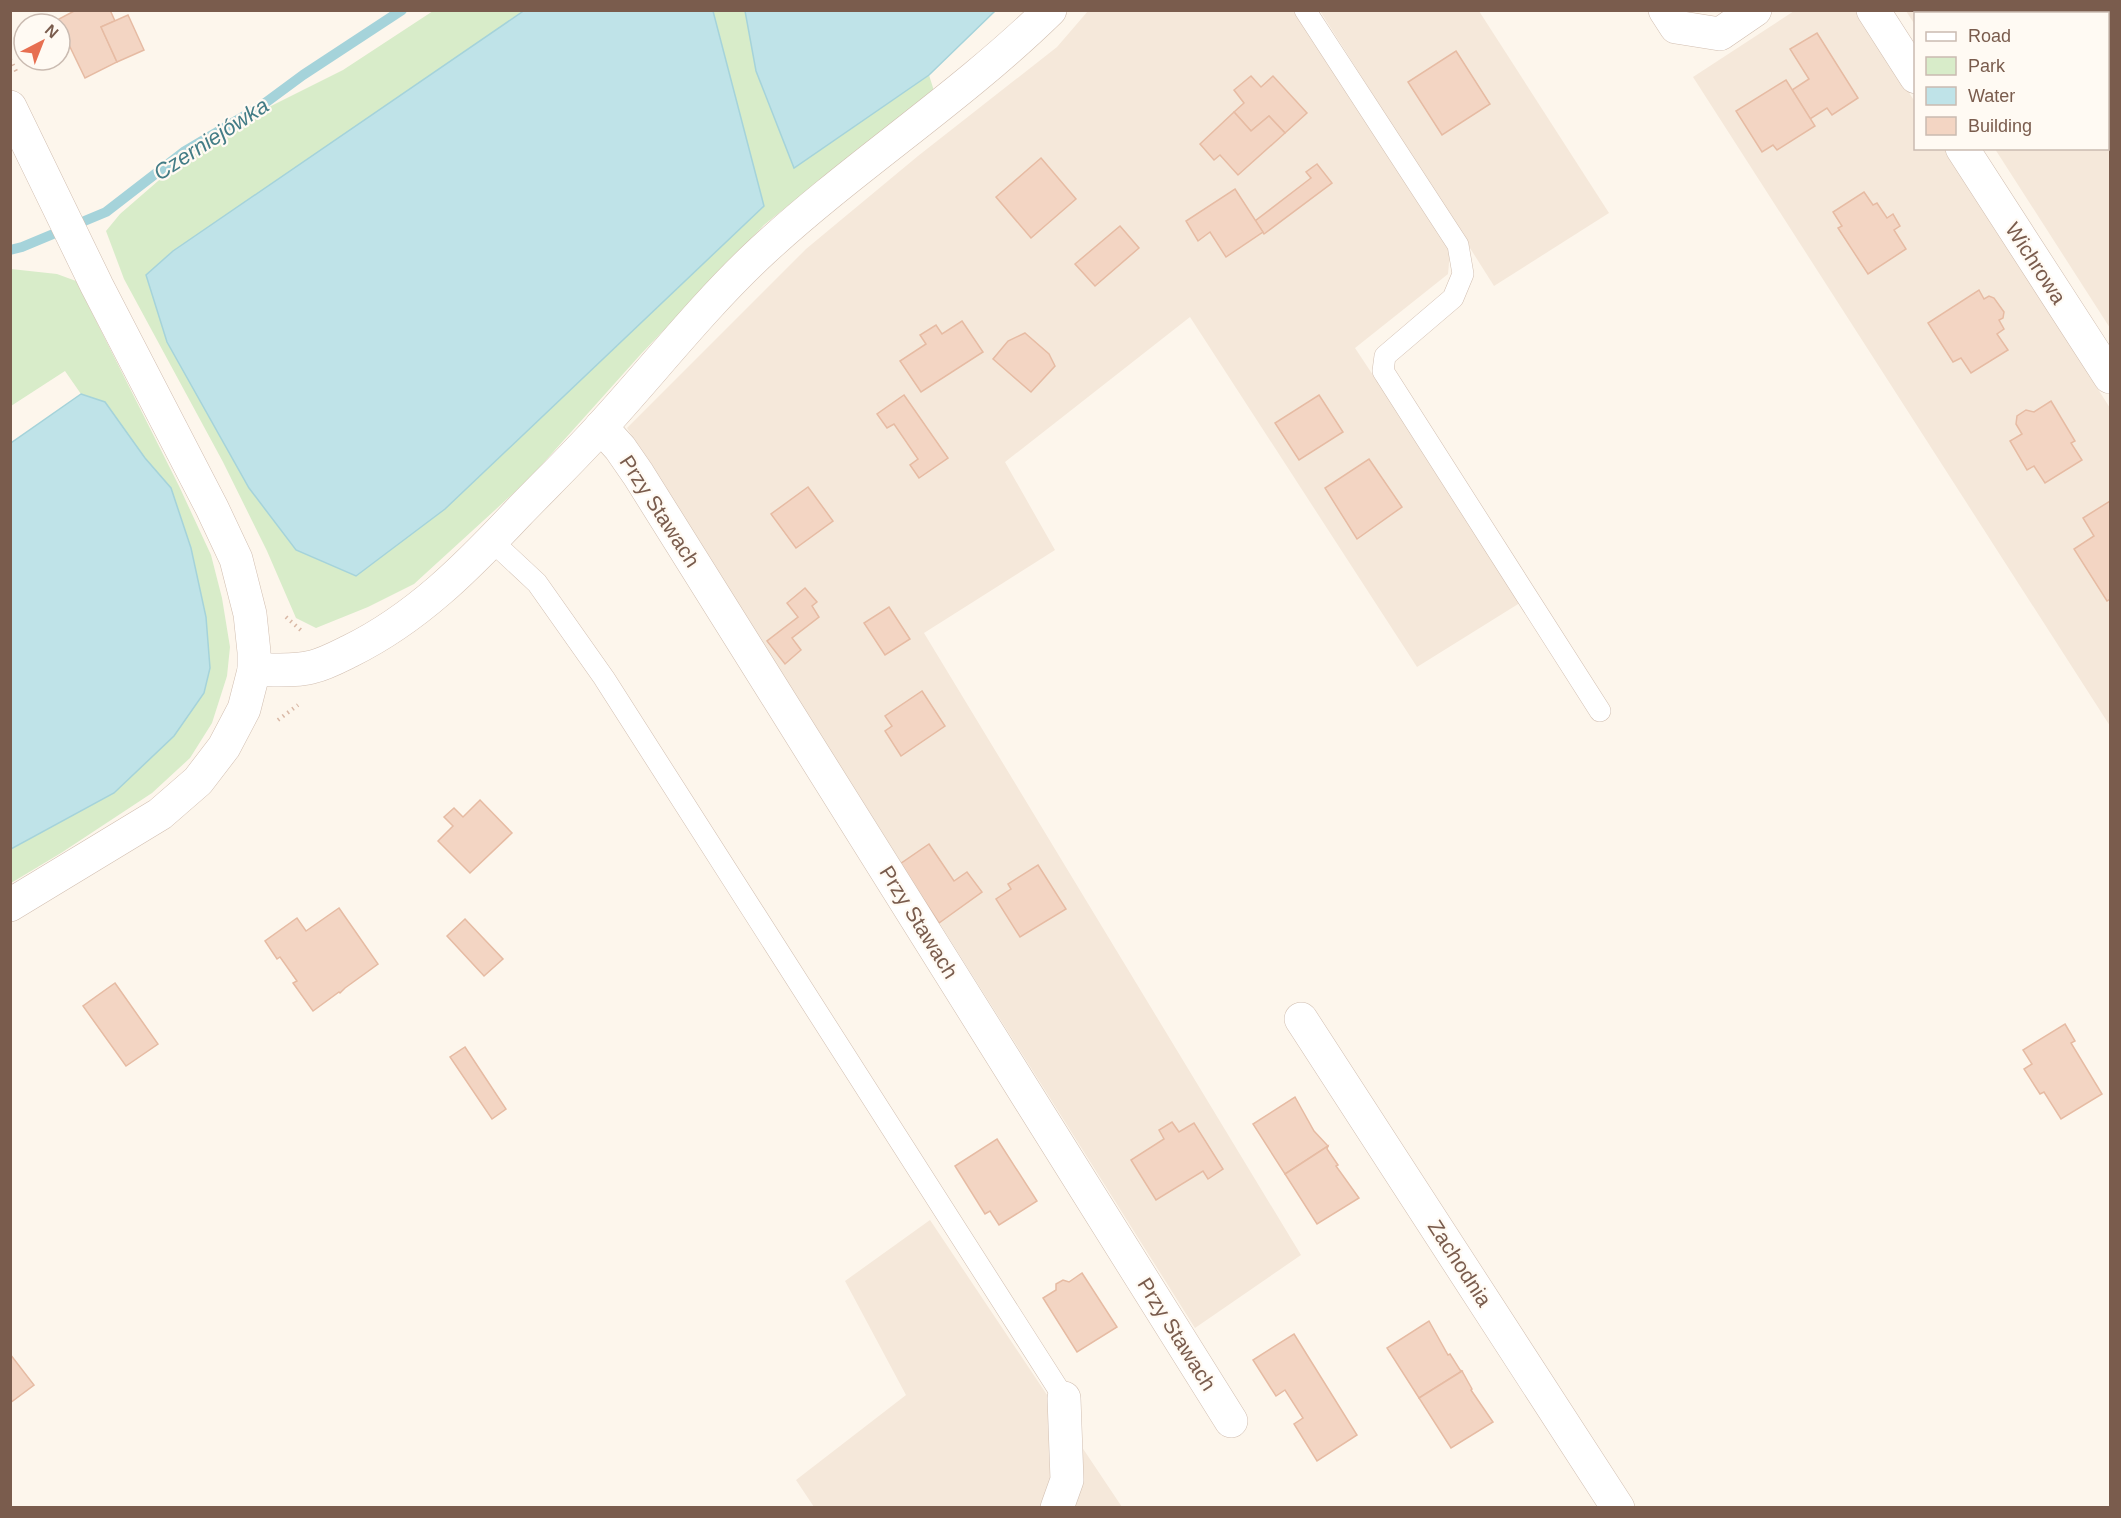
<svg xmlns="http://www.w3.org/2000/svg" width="2121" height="1518" viewBox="0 0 2121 1518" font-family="Arial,sans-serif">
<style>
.residential{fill:#f5e8da}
.green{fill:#d8ecc9}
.water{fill:#bfe3e8;stroke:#a5d3da;stroke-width:1.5}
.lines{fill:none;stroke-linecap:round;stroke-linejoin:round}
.stream{stroke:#a5d3da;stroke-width:10}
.building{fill:#f3d5c3;stroke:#e6bba3;stroke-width:1.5}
.lane-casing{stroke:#d1beb0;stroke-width:22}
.street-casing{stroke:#d1beb0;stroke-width:34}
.path{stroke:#d9b8a5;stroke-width:4;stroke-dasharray:1.5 4.5;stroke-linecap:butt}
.lane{stroke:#fff;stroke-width:21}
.street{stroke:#fff;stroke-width:33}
.labels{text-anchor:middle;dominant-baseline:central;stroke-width:4.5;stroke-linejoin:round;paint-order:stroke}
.street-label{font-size:21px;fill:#7a5c4d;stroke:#fffaf3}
.water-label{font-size:22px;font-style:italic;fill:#437c86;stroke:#fffaf3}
</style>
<rect width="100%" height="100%" fill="#fdf6ec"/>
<g class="residential">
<path d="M 1088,11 L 1293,11 L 1450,252 L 1448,274 L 1355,348 L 1523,601 L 1417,667 L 1190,317 L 1005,462 L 1055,550 L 924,633 L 1301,1255 L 1195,1328 L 627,428 L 806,249 L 918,156 L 1057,47 Z"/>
<path d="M 1320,11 L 1479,11 L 1609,213 L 1494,286 Z"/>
<path d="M 1794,11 L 1857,11 L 1915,102 L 1916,148 L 1945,149 L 2110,408 L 2110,726 L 1693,77 Z"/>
<path d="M 1906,11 L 2110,11 L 2110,328 L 1995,149 L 2108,148 L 2108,14 L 1916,14 L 1915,25 Z"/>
<path d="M 930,1220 L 1122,1507 L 814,1507 L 796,1480 L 906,1395 L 845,1281 Z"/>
</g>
<g class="green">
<path d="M 433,11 L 525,11 L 173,251 L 146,275 L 763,206 L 713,11 L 745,11 L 756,71 L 794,167 L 929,75 L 935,94 L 836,167 L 764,225 L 641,354 L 529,479 L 414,584 L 368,607 L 316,628 L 296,618 L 267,551 L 223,462 L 124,279 L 106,231 L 120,214 L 173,168 L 265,109 L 343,70 Z"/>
<path d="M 11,269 L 57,274 L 76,281 L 179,486 L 211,555 L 222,598 L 230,647 L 227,676 L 212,723 L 190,758 L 152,793 L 61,853 L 11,883 L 11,849 L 114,793 L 174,736 L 204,693 L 206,617 L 191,548 L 171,488 L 145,458 L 105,402 L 81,394 L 65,371 L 11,406 Z"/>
</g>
<g class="water">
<path d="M 525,10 L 713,11 L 764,206 L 445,509 L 356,576 L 296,550 L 249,488 L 167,342 L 146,275 L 173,251 Z"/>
<path d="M 745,11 L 745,10 L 995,11 L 929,75 L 794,168 L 756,71 Z"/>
<path d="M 81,394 L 105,402 L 145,458 L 171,488 L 191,548 L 206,617 L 210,668 L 204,693 L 174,736 L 114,793 L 11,849 L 11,443 Z"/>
</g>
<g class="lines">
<path class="stream" d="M 10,250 L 22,247 L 106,212 L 185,151 L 261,106 L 303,75 L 402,10"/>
</g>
<g class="building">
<path d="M 76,10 L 110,10 L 115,21 L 101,27 L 117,62 L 85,78 L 57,20 Z"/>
<path d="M 1975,10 L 2023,10 L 2025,14 L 1970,14 Z"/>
<path d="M 128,15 L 144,50 L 117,62 L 101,27 Z"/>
<path d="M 1817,33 L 1858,98 L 1832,115 L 1827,108 L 1810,119 L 1792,90 L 1809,79 L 1790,49 Z"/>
<path d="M 1456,51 L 1490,104 L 1442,135 L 1408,82 Z"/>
<path d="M 1251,76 L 1261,87 L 1273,76 L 1307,113 L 1285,133 L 1269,116 L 1251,131 L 1234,112 L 1244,103 L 1234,90 Z"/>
<path d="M 1786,80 L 1815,126 L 1777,150 L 1773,145 L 1762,152 L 1736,111 Z"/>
<path d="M 1234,112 L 1251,131 L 1269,116 L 1285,133 L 1238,175 L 1220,155 L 1214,160 L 1200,144 Z"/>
<path d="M 1041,158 L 1076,199 L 1031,238 L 996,197 Z"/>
<path d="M 1317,164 L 1332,183 L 1264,234 L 1255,221 L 1311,178 L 1306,172 Z"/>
<path d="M 1235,189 L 1263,232 L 1226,257 L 1210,232 L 1198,241 L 1186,221 Z"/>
<path d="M 1864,192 L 1873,205 L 1877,203 L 1887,218 L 1893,214 L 1900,226 L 1894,230 L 1906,249 L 1868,274 L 1838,228 L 1842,226 L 1833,212 Z"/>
<path d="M 1120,226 L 1139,248 L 1095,286 L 1075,264 Z"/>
<path d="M 1979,290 L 1984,299 L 1989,296 L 1994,298 L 2004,312 L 2003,318 L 1999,320 L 2004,329 L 1997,334 L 2008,350 L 1971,373 L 1961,358 L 1953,362 L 1928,323 Z"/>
<path d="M 962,321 L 983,352 L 921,392 L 900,361 L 926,344 L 920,335 L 936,325 L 942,334 Z"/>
<path d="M 1025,333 L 1049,354 L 1055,366 L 1031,392 L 993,359 L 1008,341 Z"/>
<path d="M 904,395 L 948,458 L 919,478 L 910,465 L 918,459 L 894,424 L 887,428 L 877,414 Z"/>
<path d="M 1319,395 L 1343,432 L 1299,460 L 1275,423 Z"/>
<path d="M 2051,401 L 2075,441 L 2071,443 L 2082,460 L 2045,483 L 2034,466 L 2027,470 L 2010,441 L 2022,434 L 2016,424 L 2017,416 L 2026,410 L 2034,412 Z"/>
<path d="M 1369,459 L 1402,507 L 1357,539 L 1325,488 Z"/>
<path d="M 808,487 L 833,521 L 796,548 L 771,514 Z"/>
<path d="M 2110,501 L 2110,599 L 2107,601 L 2074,549 L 2094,536 L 2083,518 Z"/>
<path d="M 805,588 L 817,602 L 812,606 L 819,617 L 792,638 L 801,650 L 785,664 L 767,641 L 798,617 L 787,603 Z"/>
<path d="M 889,607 L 910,639 L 885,655 L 864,623 Z"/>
<path d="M 922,691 L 945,726 L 901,756 L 885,731 L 892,726 L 885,716 Z"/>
<path d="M 480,800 L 512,833 L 470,873 L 438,841 L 453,826 L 444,817 L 454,808 L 463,817 Z"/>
<path d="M 929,844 L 954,881 L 967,872 L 982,892 L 939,923 L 900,864 Z"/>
<path d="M 1038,865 L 1066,909 L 1020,937 L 996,899 L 1011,889 L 1008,884 Z"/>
<path d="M 339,908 L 378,964 L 345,988 L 340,993 L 339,992 L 313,1011 L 293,983 L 297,981 L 280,957 L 277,959 L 265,941 L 297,918 L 306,931 Z"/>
<path d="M 465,919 L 503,959 L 484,976 L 447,936 Z"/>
<path d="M 115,983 L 158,1044 L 126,1066 L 83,1006 Z"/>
<path d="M 2065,1024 L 2075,1041 L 2071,1043 L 2102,1094 L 2061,1119 L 2044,1092 L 2040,1094 L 2024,1069 L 2032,1064 L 2023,1050 Z"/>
<path d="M 465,1047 L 506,1109 L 492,1119 L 450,1057 Z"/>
<path d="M 1295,1097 L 1314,1131 L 1328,1146 L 1285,1174 L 1253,1124 Z"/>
<path d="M 1172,1122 L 1179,1132 L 1194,1123 L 1223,1169 L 1208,1179 L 1203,1171 L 1156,1200 L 1131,1160 L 1164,1139 L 1159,1130 Z"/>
<path d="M 997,1139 L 1037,1201 L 999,1225 L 990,1211 L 985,1214 L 955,1166 Z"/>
<path d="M 1328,1146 L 1327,1149 L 1338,1165 L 1336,1166 L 1359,1198 L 1317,1224 L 1285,1174 Z"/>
<path d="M 1082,1273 L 1117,1327 L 1077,1352 L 1043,1298 L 1056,1290 L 1056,1284 L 1063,1280 L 1069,1282 Z"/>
<path d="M 1429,1321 L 1448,1355 L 1450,1354 L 1460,1370 L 1462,1371 L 1419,1398 L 1387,1348 Z"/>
<path d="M 1294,1334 L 1357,1435 L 1317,1461 L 1294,1424 L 1303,1418 L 1285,1390 L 1276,1396 L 1253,1360 Z"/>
<path d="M 10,1354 L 34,1385 L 10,1403 Z"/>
<path d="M 1462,1371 L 1472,1389 L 1471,1390 L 1493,1422 L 1451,1448 L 1419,1398 Z"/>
</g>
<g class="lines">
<g class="lane-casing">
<g id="lane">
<path d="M 1305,10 L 1458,245 L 1463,274 L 1453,298 L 1385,356 L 1383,371 L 1600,711"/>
<path d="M 492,541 L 537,583 L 604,678 L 1064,1398"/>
</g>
</g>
<g class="street-casing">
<g id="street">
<path d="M 1665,10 L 1676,27 L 1720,34 L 1755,10"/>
<path d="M 1873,10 L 1916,77"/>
<path d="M 10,107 L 97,286 L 212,508 L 236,559 L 250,614 L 254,652 L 254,670 L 244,709 L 224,747 L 198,781 L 160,814 L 10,905"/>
<path d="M 1962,148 L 2110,377"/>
<path d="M 601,427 L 620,448 L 638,474 L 1231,1421"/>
<path d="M 254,670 C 272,669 294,672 312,667 C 325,664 338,657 350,651 C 417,618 467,567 517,514 C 545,485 574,457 601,427 C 655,368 704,305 762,251 C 854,166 960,98 1050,10"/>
<path d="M 1301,1019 L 1618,1508"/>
<path d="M 1057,1508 L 1067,1480 L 1064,1398"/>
</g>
</g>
<g class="path">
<path d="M 10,59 L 17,73"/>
<path d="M 286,617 L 303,632"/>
<path d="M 278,720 L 298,705"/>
</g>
<use href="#lane" class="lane"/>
<use href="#street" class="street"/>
</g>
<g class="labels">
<g class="street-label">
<text transform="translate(2036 263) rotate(57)">Wichrowa</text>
<text transform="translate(660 511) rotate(57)">Przy Stawach</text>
<text transform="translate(919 922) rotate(58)">Przy Stawach</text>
<text transform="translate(1460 1263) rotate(57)">Zachodnia</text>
<text transform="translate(1177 1334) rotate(58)">Przy Stawach</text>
</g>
<g class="water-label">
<text transform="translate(211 139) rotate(-33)">Czerniejówka</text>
</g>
</g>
<rect width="2121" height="1518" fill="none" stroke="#7a5c4d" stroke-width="24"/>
<rect x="1914" y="12" width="195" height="138" fill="#fffaf3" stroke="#cabbb1" stroke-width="1.5"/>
<rect x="1926" y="32" width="30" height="9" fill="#ffffff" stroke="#cabbb1" stroke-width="1.5"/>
<text x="1968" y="42" font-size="18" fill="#7a5c4d">Road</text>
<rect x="1926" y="57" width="30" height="18" fill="#d8ecc9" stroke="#cabbb1" stroke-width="1.5"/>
<text x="1968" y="72" font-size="18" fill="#7a5c4d">Park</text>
<rect x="1926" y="87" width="30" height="18" fill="#bfe3e8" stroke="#cabbb1" stroke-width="1.5"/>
<text x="1968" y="102" font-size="18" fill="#7a5c4d">Water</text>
<rect x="1926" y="117" width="30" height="18" fill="#f3d5c3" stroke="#cabbb1" stroke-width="1.5"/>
<text x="1968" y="132" font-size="18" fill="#7a5c4d">Building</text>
<g transform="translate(42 42) rotate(42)"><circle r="28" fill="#fffaf3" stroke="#cabbb1" stroke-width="1.5"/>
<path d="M0-4.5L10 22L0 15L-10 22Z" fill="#e76f51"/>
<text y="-9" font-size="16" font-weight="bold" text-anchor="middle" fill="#7a5c4d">N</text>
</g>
</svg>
